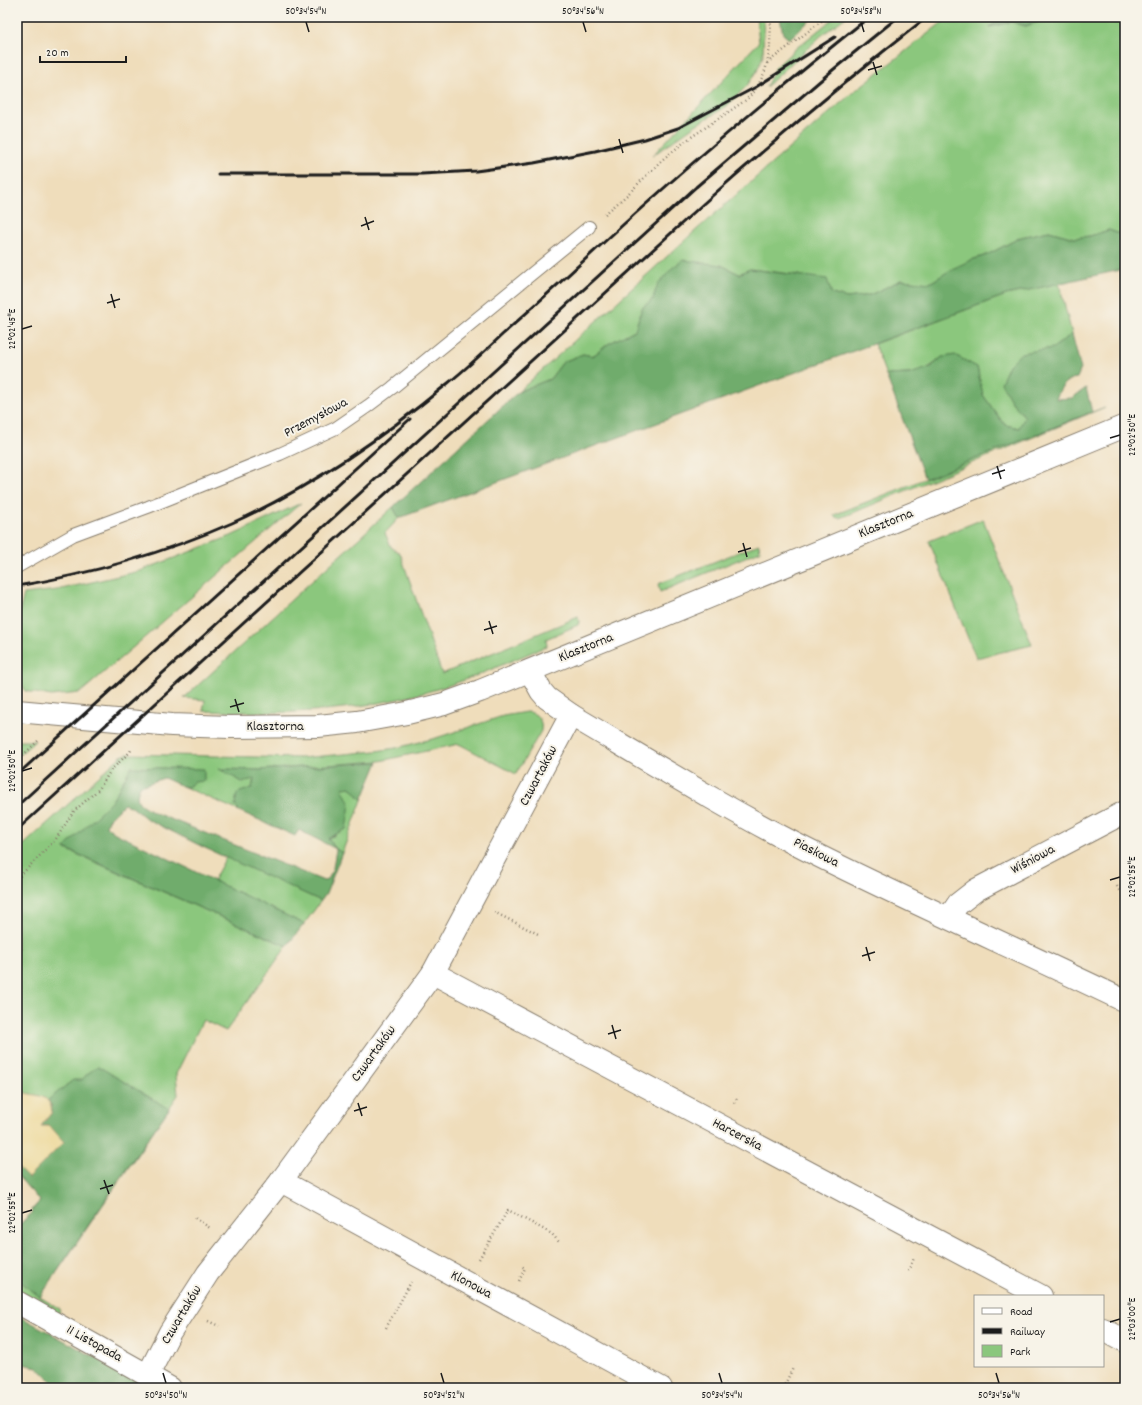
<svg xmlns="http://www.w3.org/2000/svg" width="1142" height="1405" viewBox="0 0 1142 1405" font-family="Dekko,sans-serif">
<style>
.green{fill:#8bc77d;stroke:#54724c}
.forest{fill:#70ac6c;stroke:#466444}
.sand{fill:#eeda9e;stroke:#857b5d}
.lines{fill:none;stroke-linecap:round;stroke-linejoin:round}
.lane-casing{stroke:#867c6c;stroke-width:14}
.street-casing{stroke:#867c6c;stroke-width:24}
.secondary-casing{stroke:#867c6c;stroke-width:24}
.path{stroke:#867c6c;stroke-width:2.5;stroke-dasharray:1 3;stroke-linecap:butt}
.lane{stroke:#fff;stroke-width:12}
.street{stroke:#fff;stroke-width:22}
.secondary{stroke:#fff;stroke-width:22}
.rail{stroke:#1c1c1c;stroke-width:3}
.ticks{fill:none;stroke:#1c1c1c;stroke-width:1.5}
.labels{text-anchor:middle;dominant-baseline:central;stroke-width:4;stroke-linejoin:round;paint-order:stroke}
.street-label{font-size:14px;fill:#1c1c1c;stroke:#f7f3e8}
.neatline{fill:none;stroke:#1c1c1c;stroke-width:1.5}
.ticks-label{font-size:10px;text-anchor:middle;fill:#1c1c1c}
</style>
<rect width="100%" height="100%" fill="#f7f3e8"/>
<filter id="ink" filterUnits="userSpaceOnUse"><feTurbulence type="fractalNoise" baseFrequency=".025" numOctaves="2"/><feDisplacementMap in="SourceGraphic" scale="8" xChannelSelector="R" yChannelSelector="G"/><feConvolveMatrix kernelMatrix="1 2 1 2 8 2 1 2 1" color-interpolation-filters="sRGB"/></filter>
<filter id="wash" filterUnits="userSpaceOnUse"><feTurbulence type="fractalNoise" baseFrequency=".012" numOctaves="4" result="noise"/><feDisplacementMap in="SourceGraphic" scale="16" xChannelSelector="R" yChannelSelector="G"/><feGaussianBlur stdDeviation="0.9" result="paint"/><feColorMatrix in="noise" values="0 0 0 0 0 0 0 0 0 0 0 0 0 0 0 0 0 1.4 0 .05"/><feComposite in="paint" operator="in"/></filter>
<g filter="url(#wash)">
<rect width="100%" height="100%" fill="#efddbb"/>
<g class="green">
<path d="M 756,17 L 764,17 L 763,56 L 757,71 L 746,87 L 727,106 L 694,126 L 652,156 L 759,42 Z"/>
<path d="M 835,17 L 846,17 L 821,36 L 766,87 L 775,68 L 795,49 Z"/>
<path d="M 949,17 L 1004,17 L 990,27 L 1012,22 L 1026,26 L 1051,17 L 1125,17 L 1125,234 L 1122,235 L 1109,230 L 1090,236 L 1074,238 L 1049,231 L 1021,237 L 987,255 L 971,260 L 938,278 L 930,283 L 901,280 L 870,295 L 847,298 L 832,294 L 800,275 L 750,269 L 739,274 L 721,265 L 657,286 L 653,299 L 642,308 L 635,330 L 608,344 L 593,356 L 583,354 L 563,362 L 550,379 L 518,392 L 694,232 L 852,93 Z"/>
<path d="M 1059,283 L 1072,334 L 1053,348 L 1039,351 L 1011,401 L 1025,417 L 1019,428 L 1005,425 L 995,412 L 983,395 L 977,367 L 942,357 C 923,375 911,374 886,375 L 874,344 L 1006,295 Z"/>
<path d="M 1105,407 L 848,515 L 839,518 L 835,517 L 834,515 Z"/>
<path d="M 301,503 L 80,693 L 51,696 L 25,691 L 17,671 L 18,618 L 24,594 L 57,590 L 140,571 L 231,536 Z"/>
<path d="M 393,507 L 399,518 L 385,533 L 391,547 L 400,553 L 442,674 L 578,617 L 579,622 L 578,625 L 546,639 L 547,646 C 510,661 473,679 434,690 C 390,703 340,710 294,712 C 263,713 233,712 203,711 L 205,700 L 184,698 Z"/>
<path d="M 983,519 L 1032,645 L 976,658 L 929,541 Z"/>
<path d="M 759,544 L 760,551 L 660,592 L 658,584 Z"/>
<path d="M 526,712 C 537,712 543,720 541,731 L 516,774 L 459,744 L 380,761 L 260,770 L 223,769 L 254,778 L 252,788 L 235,805 L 239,811 L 182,786 L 188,787 L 194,782 L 131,767 L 112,801 L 65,849 L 287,946 L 226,1031 L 203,1020 L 176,1074 L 178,1095 L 40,1297 L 61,1310 L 58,1314 L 17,1291 L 17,1227 L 33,1212 L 32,1210 L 40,1201 L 17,1175 L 17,1167 L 28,1177 L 40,1096 L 25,1093 L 20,1083 L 17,1085 L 17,1072 L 22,1067 L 17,1062 L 17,851 L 121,756 L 127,754 L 301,758 L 376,751 L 396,748 L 436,738 L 503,716 Z"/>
<path d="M 17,741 L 35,741 L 17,757 Z"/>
<path d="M 351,787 L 362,800 L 342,853 L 336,849 L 328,838 L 336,835 L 342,788 Z"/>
<path d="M 226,857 L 321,901 L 304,924 L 213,881 Z"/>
</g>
<g class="forest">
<path d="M 780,17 L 814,17 L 789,39 L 783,34 Z"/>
<path d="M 1004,17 L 1051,17 L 1026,26 L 1012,22 L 989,27 Z"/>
<path d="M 1109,230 L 1122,235 L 1125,234 L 1125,269 L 1006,295 L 399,518 L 393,507 L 518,392 L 550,379 L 563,362 L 583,354 L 593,356 L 608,344 L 635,330 L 642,308 L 653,299 L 657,286 L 672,268 L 683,260 L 721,265 L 739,274 L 750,269 L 827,279 L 832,294 L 847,298 L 870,295 L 901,280 L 930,283 L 952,269 L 971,260 L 987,255 L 1021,237 L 1049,231 L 1074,238 L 1090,236 Z"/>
<path d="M 1072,334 L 1081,369 L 1077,378 C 1064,379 1060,389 1056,399 L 1072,398 L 1086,388 L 1092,412 L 925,479 L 886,375 L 910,374 L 931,367 L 942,357 L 955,355 L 977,367 L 983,395 L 995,412 L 1005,425 L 1019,428 L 1025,417 L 1011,401 L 1001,383 L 1009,365 L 1021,353 L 1053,348 Z"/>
<path d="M 378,762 L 362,800 L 351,787 L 342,788 L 350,804 L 346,829 L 328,838 L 335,848 L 342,853 L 326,894 L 321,901 L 205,848 L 147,819 L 132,807 L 124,804 L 108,820 L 106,826 L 115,833 L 304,924 L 287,946 L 64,848 L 112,801 L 131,767 L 204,769 L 204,781 L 194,782 L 188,787 L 182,786 L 164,778 L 140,786 C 133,803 140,803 153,812 L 324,881 L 329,878 L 333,868 L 336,849 L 299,830 L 295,836 L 239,811 L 235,805 L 237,793 L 252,788 L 254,779 L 242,782 L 219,769 L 260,770 Z"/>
<path d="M 98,1066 L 169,1109 L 131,1162 L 40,1297 L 17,1279 L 17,1227 L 33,1212 L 32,1210 L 40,1201 L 17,1175 L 17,1167 L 28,1177 L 50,1126 L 41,1126 L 52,1112 L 51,1105 L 48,1100 L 73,1080 L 82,1080 L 87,1074 Z"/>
<path d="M 17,1315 L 30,1322 L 151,1388 L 59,1388 L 37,1367 L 17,1363 Z"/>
</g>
<path class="sand" d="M 19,1083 L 25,1093 C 39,1096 50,1095 52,1112 L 41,1126 L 50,1126 L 64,1142 L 28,1178 L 17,1167 L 17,1085 Z"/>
</g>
<g filter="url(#ink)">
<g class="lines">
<g class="lane-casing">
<path id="lane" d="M 17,567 L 73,535 L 148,507 L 280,454 L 336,428 L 368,406 L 392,388 L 589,227"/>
</g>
<g class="street-casing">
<g id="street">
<path d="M 530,671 L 541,691 L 547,698 L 571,715 C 649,761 725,808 805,849 C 910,902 1019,950 1125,1001"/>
<path d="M 949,917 L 958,904 L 976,890 L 1125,812"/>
<path d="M 433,973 L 1041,1296"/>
<path d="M 281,1181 L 661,1388"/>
<path d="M 17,1302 L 170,1388"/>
<path d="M 1103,1329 L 1125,1341"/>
<path d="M 148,1375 L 170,1332 L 208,1273 L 281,1181 L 433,973 L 571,715"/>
</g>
</g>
<g class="secondary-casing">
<path id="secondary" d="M 17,711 L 172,725 L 229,727 L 318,726 L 357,722 L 407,713 L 444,704 L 480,691 L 1125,426"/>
</g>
<g class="path">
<path d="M 767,63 L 827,17"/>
<path d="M 605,214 L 627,195 L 663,159 L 687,140 L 746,100 C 771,75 770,50 771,17"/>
<path d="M 17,761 L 39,740"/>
<path d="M 17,879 L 56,839 L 74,811 L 99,789 L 111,770 L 130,752 L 132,748"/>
<path d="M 1117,886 L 1119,890 L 1125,887"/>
<path d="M 494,912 L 538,934"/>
<path d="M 734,1103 L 738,1097"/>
<path d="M 195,1218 L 210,1228"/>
<path d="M 479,1259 L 508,1210 L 552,1234 L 559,1242"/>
<path d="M 908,1271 L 914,1258"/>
<path d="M 519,1281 L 525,1268 L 521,1266"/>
<path d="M 208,1321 L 219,1326"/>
<path d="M 386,1328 L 411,1282"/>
<path d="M 686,1385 L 691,1388"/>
<path d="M 783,1388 L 793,1368"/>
</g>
<use href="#lane" class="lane"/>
<use href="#street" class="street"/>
<use href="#secondary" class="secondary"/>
<g class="rail">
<path d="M 218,174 L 422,174 L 476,171 L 534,163 L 595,151 L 645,139 L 678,128 L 756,87 L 835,37"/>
<path d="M 17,586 C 91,574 164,553 232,523 C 310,488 382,438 447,384 C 466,369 484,352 502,335 C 547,295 592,253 637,212 C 712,145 790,80 869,17"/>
<path d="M 17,775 L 410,419"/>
<path d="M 17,806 L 696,187 L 834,69 L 898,17"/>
<path d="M 17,830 L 703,204 C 776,139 850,77 927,17"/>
</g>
</g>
</g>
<path class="ticks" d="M 306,22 L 309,32M 583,22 L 586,32M 861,22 L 864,32M 873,62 L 877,75M 868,70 L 882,66M 619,139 L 623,153M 614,148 L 628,144M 365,217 L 369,230M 361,226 L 374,221M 111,294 L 115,308M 107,303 L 120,299M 22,329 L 32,326M 1110,438 L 1120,435M 997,466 L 1001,479M 992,474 L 1005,470M 743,543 L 747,557M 738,552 L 751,548M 489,621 L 493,634M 484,630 L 497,626M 235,699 L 239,712M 230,707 L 244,703M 22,771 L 32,768M 1110,880 L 1120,877M 866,947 L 870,961M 862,956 L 875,952M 612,1025 L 616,1039M 608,1034 L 621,1030M 358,1103 L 362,1116M 354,1111 L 367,1107M 104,1180 L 109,1194M 100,1189 L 113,1185M 22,1213 L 32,1210M 1110,1322 L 1120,1319M 163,1373 L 166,1383M 441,1373 L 444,1383M 719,1373 L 722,1383M 996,1373 L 999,1383"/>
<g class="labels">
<g class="street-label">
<text transform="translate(316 418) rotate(-28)">Przemysłowa</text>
<text transform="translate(886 524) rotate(-22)">Klasztorna</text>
<text transform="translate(586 648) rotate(-22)">Klasztorna</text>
<text x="275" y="727">Klasztorna</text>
<text transform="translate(539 776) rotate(-62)">Czwartaków</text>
<text transform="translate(816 853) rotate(27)">Piaskowa</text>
<text transform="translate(1033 860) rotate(-28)">Wiśniowa</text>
<text transform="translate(374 1054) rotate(-54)">Czwartaków</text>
<text transform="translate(737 1135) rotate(28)">Harcerska</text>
<text transform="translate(471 1285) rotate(28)">Klonowa</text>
<text transform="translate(182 1315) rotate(-59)">Czwartaków</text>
<text transform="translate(94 1344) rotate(29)">11 Listopada</text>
</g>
</g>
<rect width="1142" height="1405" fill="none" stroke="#f7f3e8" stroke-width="44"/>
<rect x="974" y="1295" width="130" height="72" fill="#f7f3e8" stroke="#9f9d96"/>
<rect x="982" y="1308" width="20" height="6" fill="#ffffff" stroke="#9f9d96"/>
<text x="1010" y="1315" font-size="12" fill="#1c1c1c">Road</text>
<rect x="982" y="1328" width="20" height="6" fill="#1c1c1c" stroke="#9f9d96"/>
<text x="1010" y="1335" font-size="12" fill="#1c1c1c">Railway</text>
<rect x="982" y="1345" width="20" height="12" fill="#8bc77d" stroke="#9f9d96"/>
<text x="1010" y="1355" font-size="12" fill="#1c1c1c">Park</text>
<path d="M40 56v6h86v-6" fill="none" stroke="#1c1c1c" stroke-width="2"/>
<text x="46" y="56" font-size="12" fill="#1c1c1c" stroke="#f7f3e8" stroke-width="3" paint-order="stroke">20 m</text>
<rect x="22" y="22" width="1098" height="1361" class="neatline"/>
<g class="ticks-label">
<text x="306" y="14">50°34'54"N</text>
<text x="583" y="14">50°34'56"N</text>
<text x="861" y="14">50°34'58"N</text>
<text transform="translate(11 329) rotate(-90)" y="4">22°02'45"E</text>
<text transform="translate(1131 435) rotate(-90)" y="4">22°02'50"E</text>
<text transform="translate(11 771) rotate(-90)" y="4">22°02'50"E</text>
<text transform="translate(1131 877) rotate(-90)" y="4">22°02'55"E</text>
<text transform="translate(11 1213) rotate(-90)" y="4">22°02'55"E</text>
<text transform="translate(1131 1319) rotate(-90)" y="4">22°03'00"E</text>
<text x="166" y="1398">50°34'50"N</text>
<text x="444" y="1398">50°34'52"N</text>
<text x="722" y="1398">50°34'54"N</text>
<text x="999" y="1398">50°34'56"N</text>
</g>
</svg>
